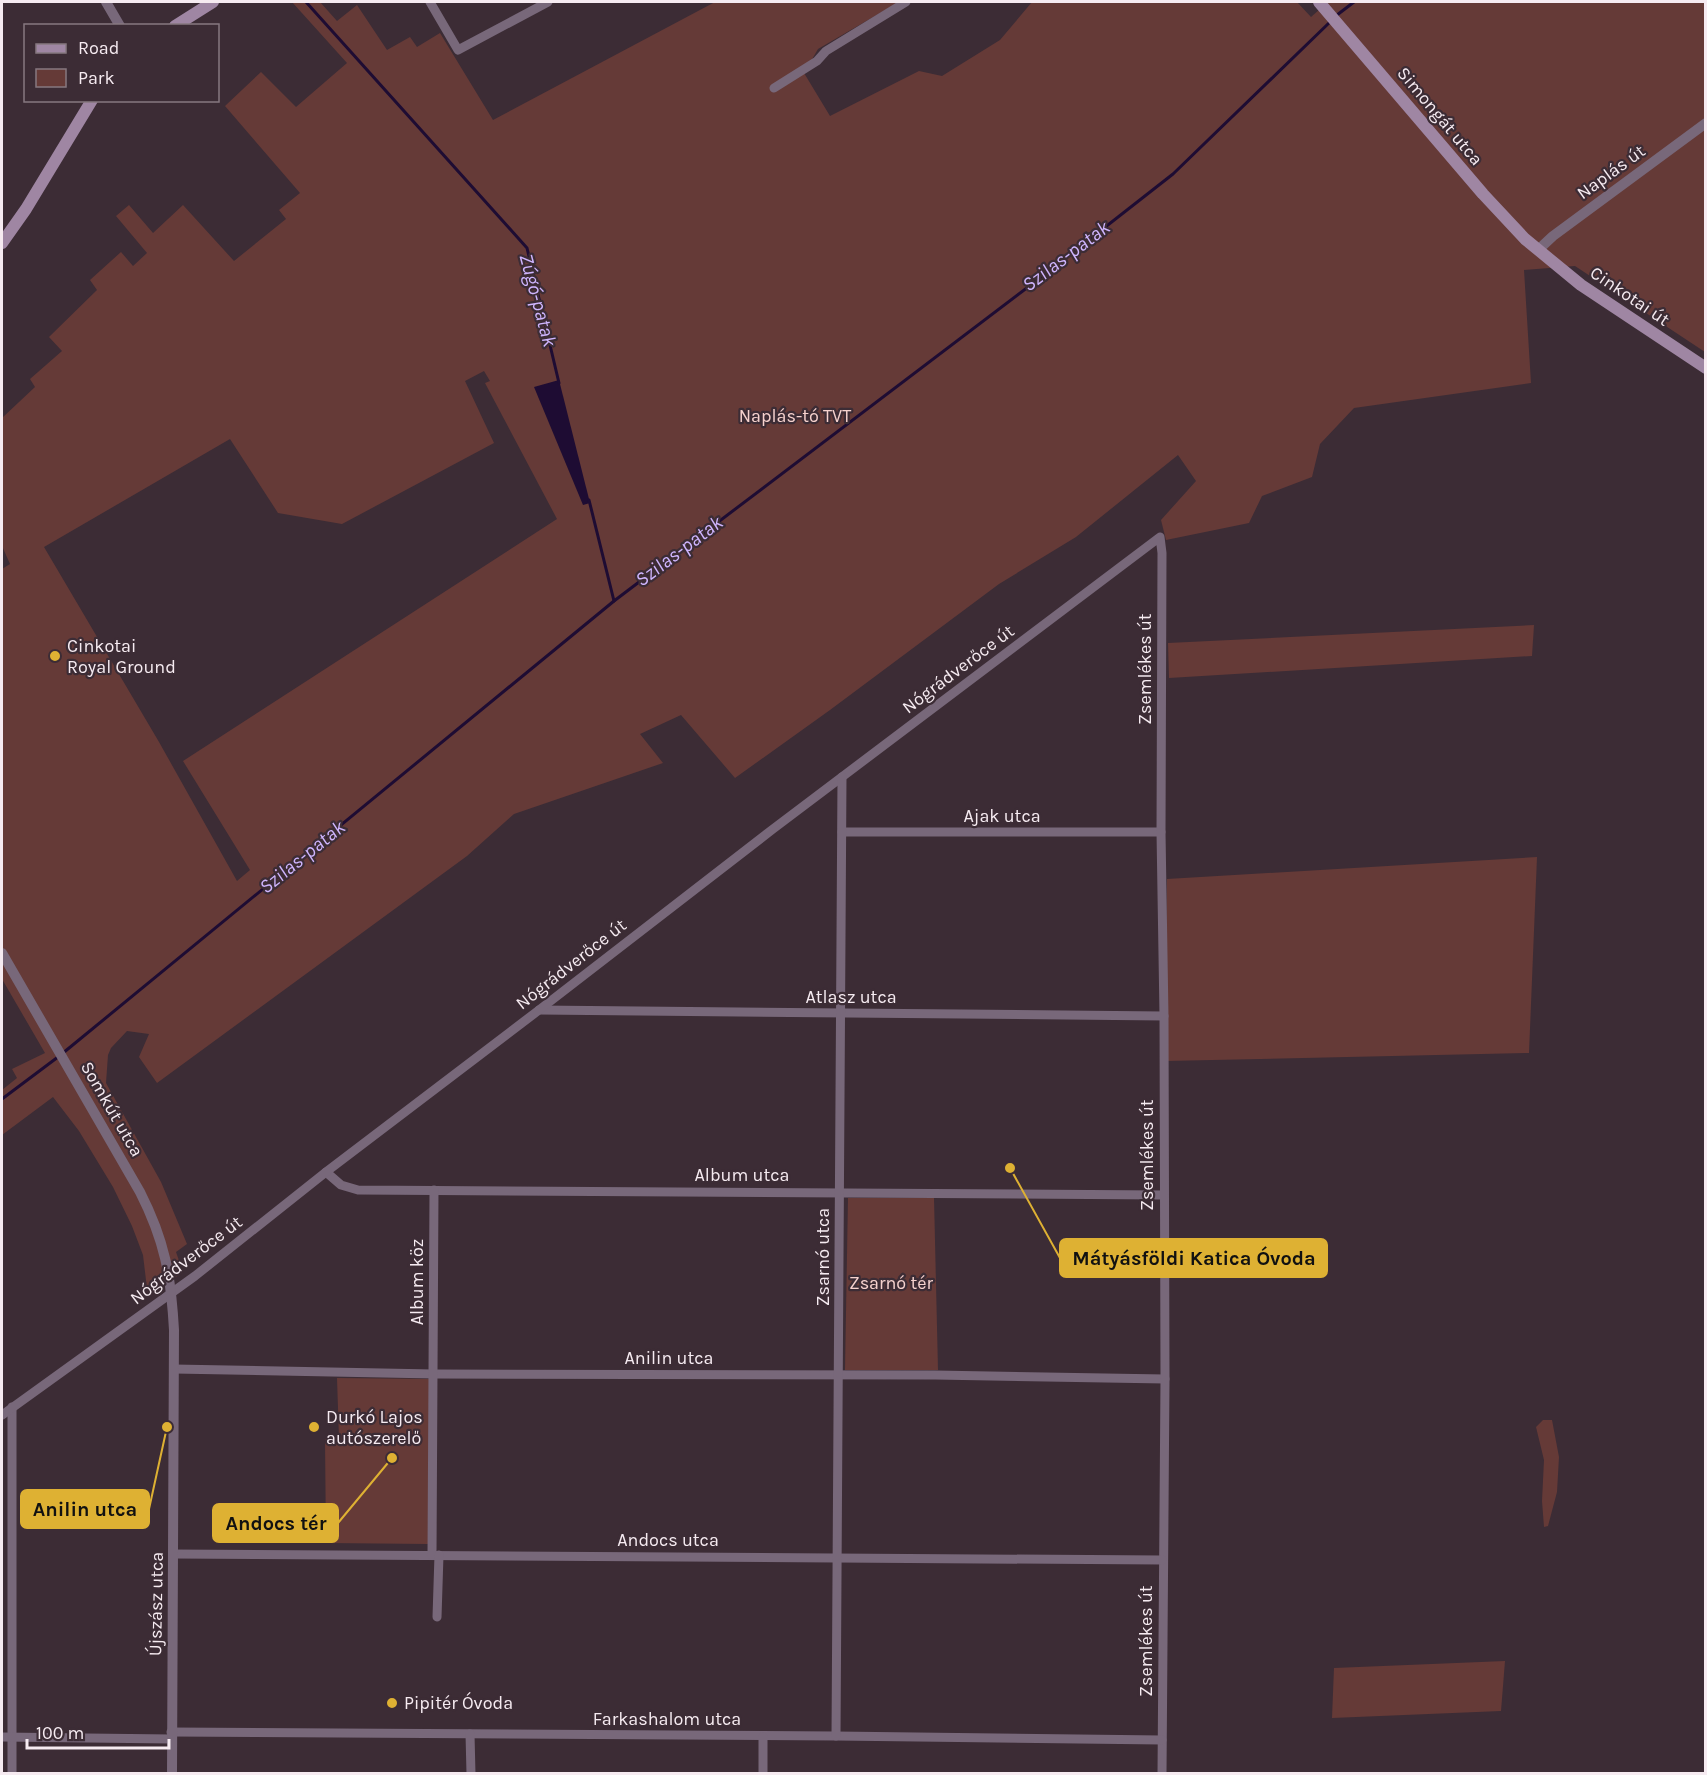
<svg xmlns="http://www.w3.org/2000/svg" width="1707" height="1775" viewBox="0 0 1707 1775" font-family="Karla,sans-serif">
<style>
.green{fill:#653a37;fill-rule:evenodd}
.water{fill:#1e0c33}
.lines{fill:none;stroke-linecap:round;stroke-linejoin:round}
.stream{stroke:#1e0c33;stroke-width:3}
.minor{stroke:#78687a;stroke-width:9}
.tertiary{stroke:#78687a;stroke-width:10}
.secondary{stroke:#9f86a3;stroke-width:12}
.poi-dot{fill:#deb133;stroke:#3c2c35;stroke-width:2}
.labels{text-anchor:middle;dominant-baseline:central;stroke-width:4.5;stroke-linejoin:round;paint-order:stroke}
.street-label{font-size:18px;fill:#f6ebf1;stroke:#3c2c35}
.park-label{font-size:18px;fill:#f6d2ce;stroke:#3c2c35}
.poi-label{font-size:18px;fill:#f6ebf1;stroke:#3c2c35;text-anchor:start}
.water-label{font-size:20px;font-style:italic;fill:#cfb5fe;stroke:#3c2c35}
.leader{fill:none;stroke:#deb133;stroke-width:2}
.callout-dot{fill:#deb133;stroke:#3c2c35;stroke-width:2}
.callout{fill:#deb133;stroke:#deb133;stroke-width:2}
.callout-label{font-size:20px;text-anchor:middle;font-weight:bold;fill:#111}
</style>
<rect width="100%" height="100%" fill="#3c2c35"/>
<g class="green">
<path d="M 292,2 L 320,2 L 337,21 L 357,5 L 387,50 L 410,37 L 417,47 L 440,33 L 493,120 L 715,2 L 899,2 L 818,49 L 804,73 L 830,116 L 919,71 L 942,76 L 1000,40 L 1032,2 L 1297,2 L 1311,17 L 1328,2 L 1705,2 L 1705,352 L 1575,266 L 1524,270 L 1531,383 L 1354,408 L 1320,444 L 1312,477 L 1262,496 L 1249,523 L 1166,540 L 1161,520 L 1196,481 L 1178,455 L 1076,537 L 999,584 L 830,710 L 735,778 L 681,715 L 640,734 L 663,763 L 514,814 L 467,856 L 157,1083 L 139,1057 L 149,1034 L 127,1031 L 111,1048 L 108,1055 L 106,1083 L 161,1182 L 187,1244 L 176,1252 L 183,1272 L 148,1297 L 143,1255 L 132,1226 L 113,1187 L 79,1131 L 53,1097 L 2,1135 L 2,1090 L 17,1078 L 12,1069 L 45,1053 L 2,979 L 2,569 L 10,564 L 2,546 L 2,418 L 35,387 L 30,379 L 62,351 L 49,337 L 97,290 L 90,280 L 121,252 L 133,266 L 147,253 L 116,216 L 129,205 L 153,233 L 183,205 L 234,261 L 286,219 L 279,210 L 300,193 L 225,106 L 261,72 L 296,107 L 347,63 ZM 484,371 L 490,381 L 485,383 L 557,519 L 183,761 L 250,870 L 237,881 L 159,742 L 44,547 L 230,439 L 278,513 L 342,524 L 494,443 L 465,381 Z"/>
<path d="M 1534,625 L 1532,656 L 1169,678 L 1168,643 Z"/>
<path d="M 1537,857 L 1529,1053 L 1165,1061 L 1167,879 Z"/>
<path d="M 848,1198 L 934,1198 L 938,1370 L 845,1370 Z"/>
<path d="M 337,1378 L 430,1379 L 429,1544 L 326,1543 L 325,1439 L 339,1438 Z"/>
<path d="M 1543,1420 L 1552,1420 L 1559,1457 L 1557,1492 L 1548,1526 L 1544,1527 L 1542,1501 L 1544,1460 L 1536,1427 Z"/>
<path d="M 1505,1661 L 1501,1711 L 1332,1718 L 1334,1668 Z"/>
</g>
<path class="water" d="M 559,380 L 590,503 L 583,505 L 534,387 Z"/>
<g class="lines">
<g class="stream">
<path d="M 306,2 L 527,248 L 559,383"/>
<path d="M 1337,15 L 1354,2"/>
<path d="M 589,500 L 614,601"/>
<path d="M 63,1053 L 614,601 L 1044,275 L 1173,174 L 1330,22"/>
<path d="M 2,1099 L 58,1057"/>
</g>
<g class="minor">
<path d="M 430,2 L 458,50 L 548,2"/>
<path d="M 774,88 L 817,61 L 826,51 L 906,2"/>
<path d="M 842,832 L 1161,832"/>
<path d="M 539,1010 L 1164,1016"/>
<path d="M 326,1172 L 341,1185 L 358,1190 L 1163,1195"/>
<path d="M 174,1369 L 434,1374 L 935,1375 L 1165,1379"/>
<path d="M 12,1407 L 12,1774"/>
<path d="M 2,1415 L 195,1276 L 326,1172 L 539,1010 L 773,829 L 1160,537 L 1162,553 L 1161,832 L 1164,1016 L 1165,1379 L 1162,1774"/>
<path d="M 173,1554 L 1162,1560"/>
<path d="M 432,1555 L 434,1190"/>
<path d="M 437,1617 L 439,1555"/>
<path d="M 171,1732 L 836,1736 L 1162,1740"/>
<path d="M 470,1734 L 471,1774"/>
<path d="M 836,1736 L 842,777"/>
<path d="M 2,1737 L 172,1739"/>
<path d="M 763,1774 L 763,1737"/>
</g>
<g class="tertiary">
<path d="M 106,2 L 120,26"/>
<path d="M 1538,250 L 1553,236 L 1706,123"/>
<path d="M 2,953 L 140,1192 C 165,1241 171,1276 174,1330 L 172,1774"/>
</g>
<g class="secondary">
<path d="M 1319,2 L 1483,194 L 1525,239 L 1581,285 L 1706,368"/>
<path d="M 175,26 L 213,2"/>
<path d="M 2,243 L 26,209 L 92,100"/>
</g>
</g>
<g class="poi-dot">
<circle cx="55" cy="656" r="6"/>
<circle cx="314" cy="1427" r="6"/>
<circle cx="392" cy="1703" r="6"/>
</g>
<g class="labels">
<g class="street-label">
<text transform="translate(1440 116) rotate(50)">Simongát utca</text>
<text transform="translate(1611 172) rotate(-36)">Naplás út</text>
<text transform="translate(1630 296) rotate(34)">Cinkotai út</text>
<text transform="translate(958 669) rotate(-37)">Nógrádverőce út</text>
<text transform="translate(1145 669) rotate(-90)">Zsemlékes út</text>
<text x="1002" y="816">Ajak utca</text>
<text transform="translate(571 964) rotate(-38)">Nógrádverőce út</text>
<text x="851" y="997">Atlasz utca</text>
<text transform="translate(112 1109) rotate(60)">Somkút utca</text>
<text transform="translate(1147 1155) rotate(-90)">Zsemlékes út</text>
<text x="742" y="1175">Album utca</text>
<text transform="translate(823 1257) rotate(-90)">Zsarnó utca</text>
<text transform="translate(186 1260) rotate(-37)">Nógrádverőce út</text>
<text transform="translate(417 1282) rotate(-90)">Album köz</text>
<text x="669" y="1358">Anilin utca</text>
<text x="668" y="1540">Andocs utca</text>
<text transform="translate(156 1604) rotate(-89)">Újszász utca</text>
<text transform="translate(1146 1641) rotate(-90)">Zsemlékes út</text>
<text x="667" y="1719">Farkashalom utca</text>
</g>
<g class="park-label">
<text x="795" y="416">Naplás-tó TVT</text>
<text x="891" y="1283">Zsarnó tér</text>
</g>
<g class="poi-label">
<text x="67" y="646">Cinkotai<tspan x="67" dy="21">Royal Ground</tspan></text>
<text x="326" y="1417">Durkó Lajos<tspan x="326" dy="21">autószerelő</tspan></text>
<text x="404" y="1703">Pipitér Óvoda</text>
</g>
<g class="water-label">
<text transform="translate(1066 256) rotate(-37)">Szilas-patak</text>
<text transform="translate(538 300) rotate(75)">Zúgó-patak</text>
<text transform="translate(679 551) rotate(-37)">Szilas-patak</text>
<text transform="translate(302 857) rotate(-39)">Szilas-patak</text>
</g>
</g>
<path class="leader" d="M1010 1168L1060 1258M167 1427L149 1509M392 1458L338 1523"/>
<g class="callout-dot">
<circle cx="1010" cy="1168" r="6"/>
<circle cx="167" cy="1427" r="6"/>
<circle cx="392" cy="1458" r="6"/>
</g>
<g class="callout">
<rect x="1060" y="1239" width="267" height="38" rx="6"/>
<rect x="21" y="1490" width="128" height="38" rx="6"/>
<rect x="213" y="1504" width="125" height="38" rx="6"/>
</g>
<g class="callout-label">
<text x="1194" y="1265">Mátyásföldi Katica Óvoda</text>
<text x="85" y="1516">Anilin utca</text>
<text x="276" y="1530">Andocs tér</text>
</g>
<rect width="1707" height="1775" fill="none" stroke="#f6ebf1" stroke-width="6"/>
<rect x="24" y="24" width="195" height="78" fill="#3c2c35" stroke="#867880" stroke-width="1.5"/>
<rect x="36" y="44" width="30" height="9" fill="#9f86a3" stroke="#867880" stroke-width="1.5"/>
<text x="78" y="54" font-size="18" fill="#f6ebf1">Road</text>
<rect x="36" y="69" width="30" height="18" fill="#653a37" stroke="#867880" stroke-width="1.5"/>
<text x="78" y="84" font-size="18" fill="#f6ebf1">Park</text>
<path d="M27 1739v9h142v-9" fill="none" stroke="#f6ebf1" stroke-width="3"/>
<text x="36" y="1739" font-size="18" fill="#f6ebf1" stroke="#3c2c35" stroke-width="4.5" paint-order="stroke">100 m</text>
</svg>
